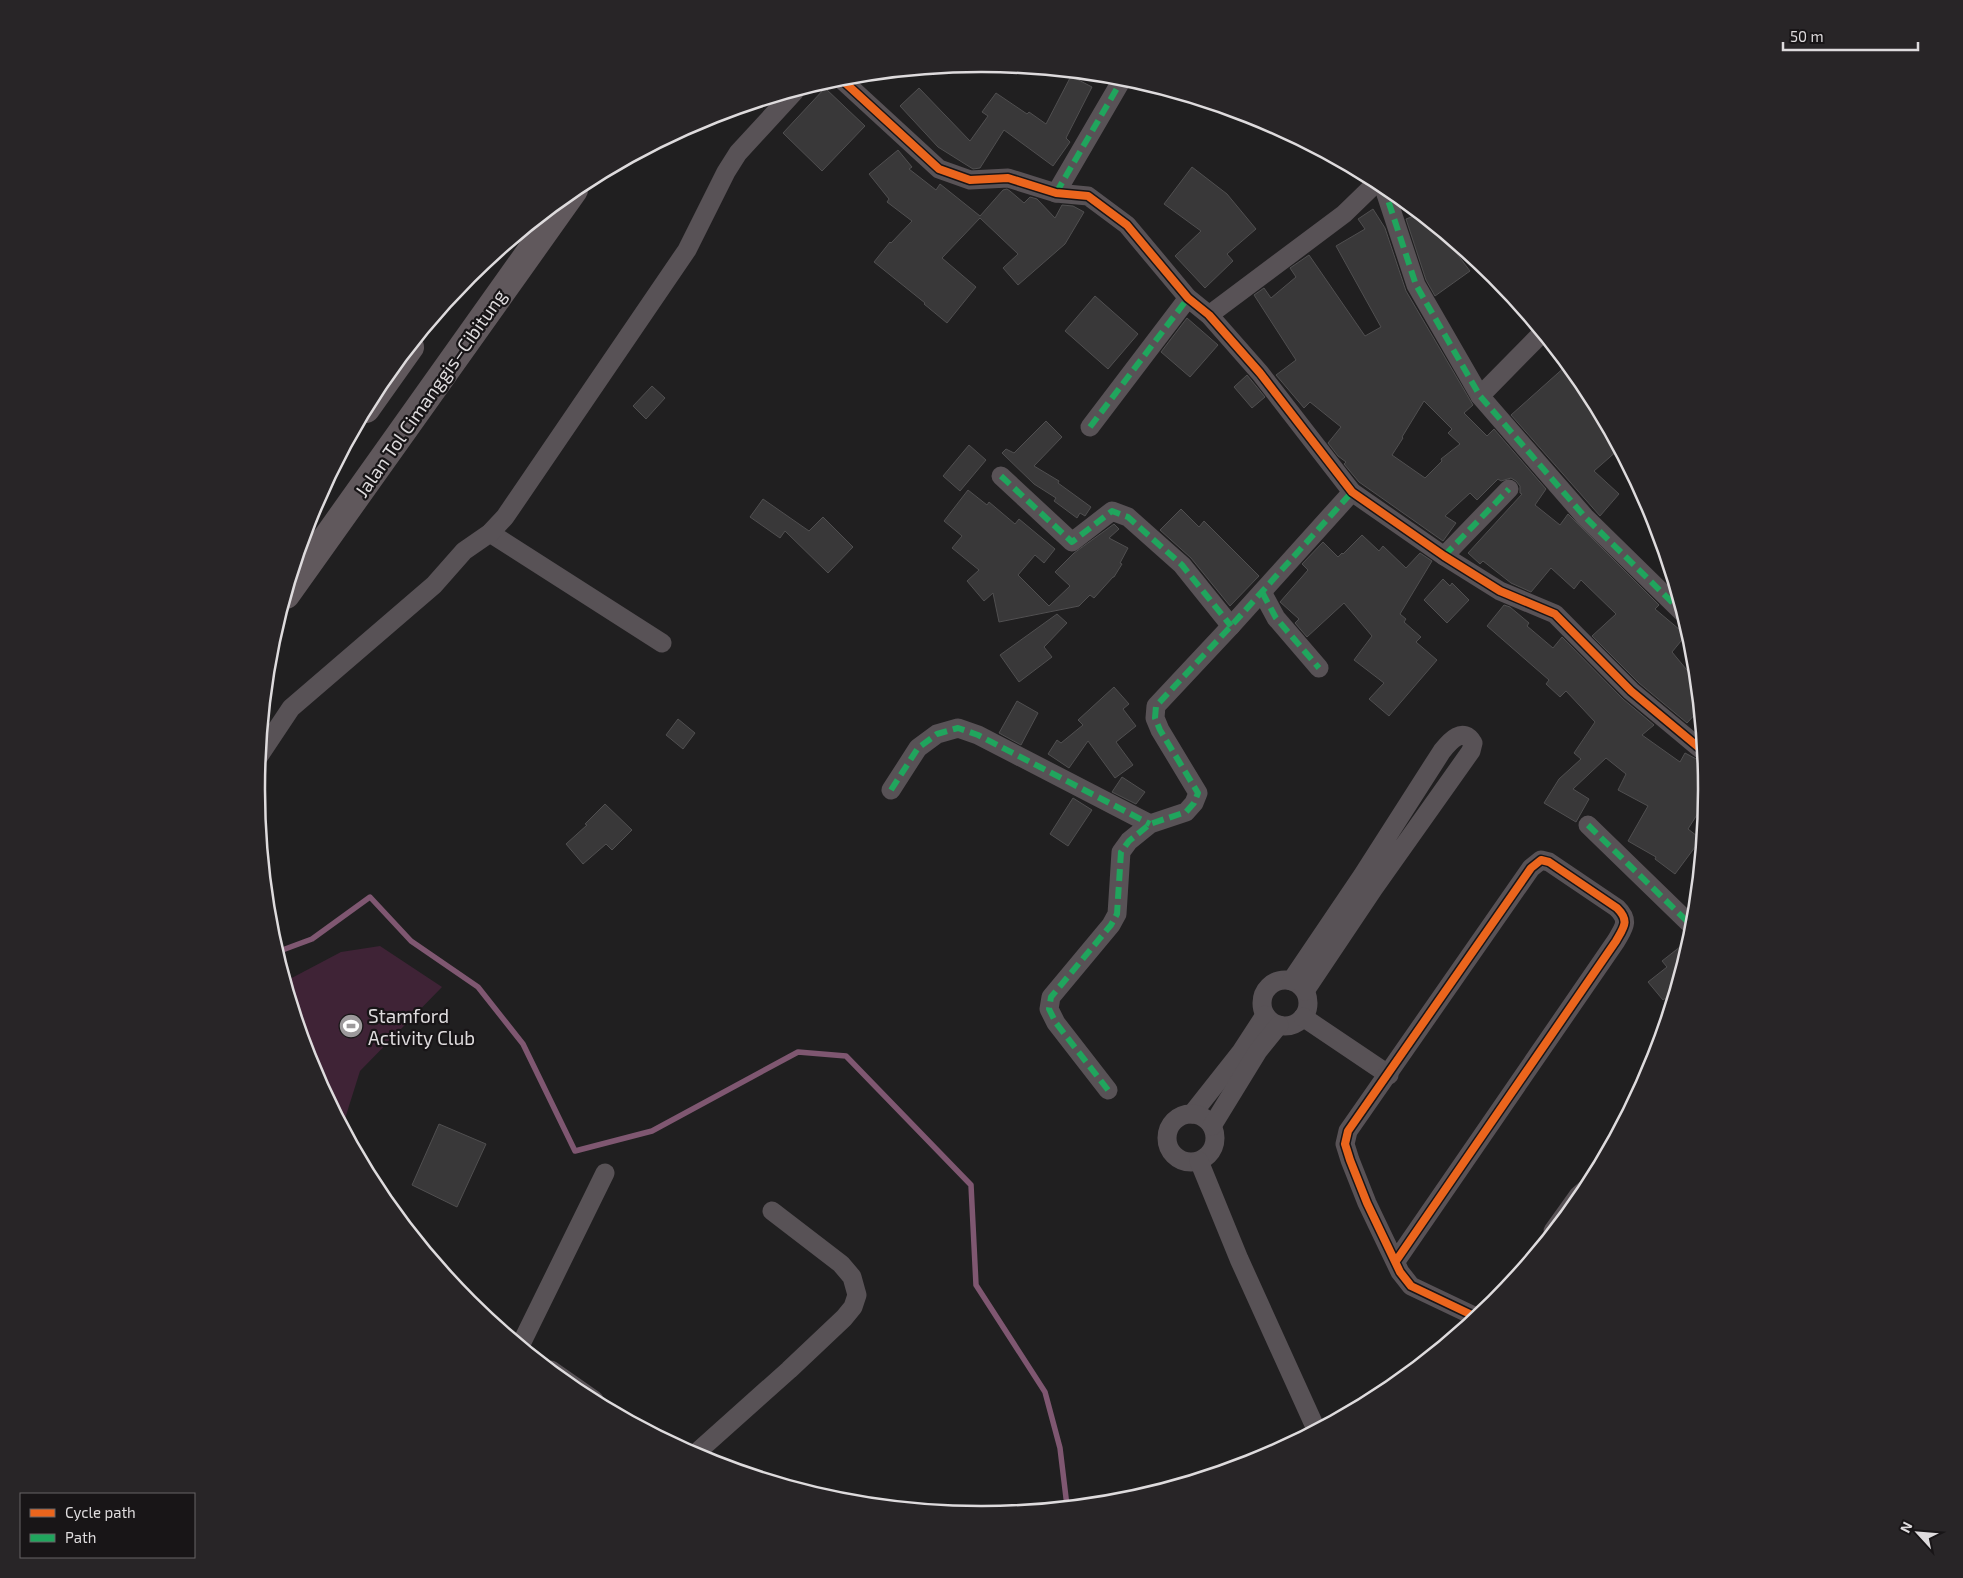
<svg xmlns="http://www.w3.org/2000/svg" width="1963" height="1578" viewBox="0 0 1963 1578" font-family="'Exo 2',sans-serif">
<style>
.grass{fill:#3f2336}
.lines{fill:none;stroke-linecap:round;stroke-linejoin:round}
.stream{stroke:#7f5771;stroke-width:5.5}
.building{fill:#393839;stroke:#504f50;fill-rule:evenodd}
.street{stroke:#585256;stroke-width:19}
.highway{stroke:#60585c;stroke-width:28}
.quiet{stroke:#20a55d;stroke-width:6;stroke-dasharray:12 6;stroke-linecap:butt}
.cycleway-casing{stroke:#181517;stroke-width:11}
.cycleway{stroke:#eb651d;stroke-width:8}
.labels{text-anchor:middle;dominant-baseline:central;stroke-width:4.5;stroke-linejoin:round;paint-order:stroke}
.street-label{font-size:19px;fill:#dedbdd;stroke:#181517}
.poi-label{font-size:19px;fill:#dedbdd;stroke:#181517;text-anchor:start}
.rim{fill:none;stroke:#dedbdd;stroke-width:2.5}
</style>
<rect width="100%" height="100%" fill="#201f20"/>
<path class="grass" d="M 380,946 L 442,987 L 360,1071 L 343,1125 L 311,1066 L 286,981 L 341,952 Z"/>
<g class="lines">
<path class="stream" d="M 277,952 L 312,939 L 370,897 L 411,941 L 478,987 L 523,1044 L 575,1151 L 652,1131 L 798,1052 L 846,1056 L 971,1185 L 976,1285 L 1045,1392 L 1060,1448 L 1067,1506"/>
</g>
<g class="building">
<path d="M 1071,76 L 1092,87 L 1066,138 L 1070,142 L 1053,166 L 1004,130 L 980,168 L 973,169 L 938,147 L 900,106 L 919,88 L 970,141 L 988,116 L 982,112 L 996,93 L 1027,114 L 1029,112 L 1046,124 Z"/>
<path d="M 825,88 L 865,126 L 822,171 L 783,133 Z"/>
<path d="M 898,150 L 912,167 L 909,169 L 936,190 L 940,184 L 980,216 L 1003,190 L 1007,189 L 1010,191 L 1024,203 L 1030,197 L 1037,199 L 1055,218 L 1062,205 L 1073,206 L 1084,212 L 1065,244 L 1018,285 L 1003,268 L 1018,254 L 980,218 L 942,258 L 976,287 L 947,323 L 924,304 L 925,303 L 874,262 L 890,242 L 891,243 L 912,221 L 887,202 L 889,199 L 869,174 Z"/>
<path d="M 1192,167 L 1227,194 L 1256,229 L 1227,254 L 1233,261 L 1205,288 L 1175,256 L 1201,231 L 1164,204 Z"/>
<path d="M 1373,209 L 1385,228 L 1406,291 L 1473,405 L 1464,413 L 1487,436 L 1494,429 L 1546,489 L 1535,505 L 1560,525 L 1568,514 L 1659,605 L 1655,609 L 1686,635 L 1672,652 L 1696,681 L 1699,710 L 1687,723 L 1639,683 L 1592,636 L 1616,614 L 1581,580 L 1574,589 L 1551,568 L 1531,592 L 1511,583 L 1483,561 L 1480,564 L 1468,553 L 1522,494 L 1520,493 L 1520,486 L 1516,481 L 1511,478 L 1501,481 L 1498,479 L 1477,500 L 1470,493 L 1445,516 L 1456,523 L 1443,541 L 1359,482 L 1344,464 L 1346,462 L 1338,456 L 1328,443 L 1341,427 L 1310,402 L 1304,408 L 1276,375 L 1296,360 L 1254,295 L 1264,288 L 1271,298 L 1296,277 L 1290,268 L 1309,255 L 1365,336 L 1381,327 L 1336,246 L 1365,229 L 1358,219 ZM 1424,401 L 1452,429 L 1448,433 L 1460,444 L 1441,459 L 1442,461 L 1425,478 L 1392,455 L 1403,438 L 1402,437 Z"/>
<path d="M 1419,214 L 1442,234 L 1470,271 L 1435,296 L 1426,280 L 1406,219 Z"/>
<path d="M 1095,296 L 1138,334 L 1108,369 L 1065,331 Z"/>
<path d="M 1187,318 L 1218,345 L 1190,377 L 1161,352 Z"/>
<path d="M 1567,365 L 1585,386 L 1618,450 L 1594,471 L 1619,494 L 1600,516 L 1511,415 Z"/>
<path d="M 1247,375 L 1265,397 L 1252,408 L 1234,387 Z"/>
<path d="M 652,386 L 665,398 L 646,419 L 633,406 Z"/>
<path d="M 1046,421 L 1062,437 L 1034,466 L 1059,481 L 1058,483 L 1091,507 L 1085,516 L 1080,513 L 1077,518 L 1054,501 L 1056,498 L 1034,484 L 1002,453 L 1006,449 L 1014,453 Z"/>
<path d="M 969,445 L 986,460 L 960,491 L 943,476 Z"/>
<path d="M 968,490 L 987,505 L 989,502 L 1015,524 L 1019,519 L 1055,549 L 1044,563 L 1035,555 L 1018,575 L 1049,606 L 1070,586 L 1055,572 L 1074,553 L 1114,524 L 1119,529 L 1109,538 L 1128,548 L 1120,563 L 1122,564 L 1114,577 L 1113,577 L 1094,598 L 1090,595 L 1079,606 L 999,622 L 993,593 L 984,601 L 967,581 L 979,570 L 952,548 L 962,536 L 944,521 Z"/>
<path d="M 763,499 L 809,531 L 823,517 L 853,547 L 828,573 L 785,531 L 780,538 L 750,517 Z"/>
<path d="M 1181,509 L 1199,527 L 1204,521 L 1259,576 L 1230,606 L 1191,558 L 1160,530 Z"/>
<path d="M 1362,535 L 1379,551 L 1383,546 L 1406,568 L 1420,553 L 1432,561 L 1400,614 L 1406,619 L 1404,622 L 1421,637 L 1416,642 L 1437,660 L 1389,716 L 1369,699 L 1384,683 L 1354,660 L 1372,636 L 1344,603 L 1307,637 L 1295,623 L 1299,619 L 1280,602 L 1308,570 L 1302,564 L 1323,542 L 1338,557 L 1342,553 L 1343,554 Z"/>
<path d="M 1443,579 L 1450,586 L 1452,583 L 1469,600 L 1447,623 L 1424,600 Z"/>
<path d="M 1504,605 L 1510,607 L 1529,623 L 1527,626 L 1553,648 L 1562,637 L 1623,699 L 1654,725 L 1642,735 L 1680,762 L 1685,753 L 1704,763 L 1707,789 L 1705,802 L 1688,829 L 1701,839 L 1675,874 L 1655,859 L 1656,857 L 1628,841 L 1648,806 L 1618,790 L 1626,774 L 1606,758 L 1573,789 L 1589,799 L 1576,822 L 1544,803 L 1559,779 L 1581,759 L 1574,753 L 1595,722 L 1566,691 L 1560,697 L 1546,684 L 1549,680 L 1487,626 Z"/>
<path d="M 1057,614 L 1067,623 L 1044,647 L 1052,657 L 1019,682 L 1000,655 Z"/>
<path d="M 1114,687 L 1129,704 L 1123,709 L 1136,726 L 1116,742 L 1133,765 L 1115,778 L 1088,741 L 1069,768 L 1048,754 L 1057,740 L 1061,743 L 1083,725 L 1078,720 Z"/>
<path d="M 1017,701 L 1038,713 L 1021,745 L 999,733 Z"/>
<path d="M 678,719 L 695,733 L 683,749 L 666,735 Z"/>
<path d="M 1122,777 L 1145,792 L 1136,804 L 1112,792 Z"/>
<path d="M 1073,798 L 1092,810 L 1068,846 L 1050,834 Z"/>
<path d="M 605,804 L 632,830 L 612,850 L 606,844 L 583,864 L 566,844 L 587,825 L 585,824 Z"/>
<path d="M 1690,939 L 1674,992 L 1663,1000 L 1648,982 L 1667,967 L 1662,961 Z"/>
<path d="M 439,1124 L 486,1144 L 457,1207 L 412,1185 Z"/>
</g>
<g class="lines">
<g class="street">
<path d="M 840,78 L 939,169 L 970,180 L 1008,178 L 1056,193 L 1088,196 L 1127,225 L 1188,298 L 1209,315 L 1260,373 L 1352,492 L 1444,556 L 1500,591 L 1555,614 L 1631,691 L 1703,751"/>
<path d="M 1383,185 L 1416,285 L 1480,396 L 1585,517 L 1682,612"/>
<path d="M 1056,193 L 1123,78"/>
<path d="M 1209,315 L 1344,214 L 1377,182"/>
<path d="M 1480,396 L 1541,334"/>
<path d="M 1090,427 L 1188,298"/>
<path d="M 1001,476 L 1072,542 L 1112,511 L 1128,517 L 1182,565 L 1231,626"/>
<path d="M 490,533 L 662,643"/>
<path d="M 1444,556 L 1509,489"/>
<path d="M 1262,592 L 1276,618 L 1319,668"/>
<path d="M 259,756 L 291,708 L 434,585 L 464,551 L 490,533 L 505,517 L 687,250 L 726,172 L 738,153 L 795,91"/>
<path d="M 891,790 L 918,748 L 937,734 L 958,728 L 978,735 L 1150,824"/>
<path d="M 1588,825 L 1693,927"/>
<circle cx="1285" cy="1003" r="23"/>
<path d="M 1291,981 L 1362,876 L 1442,751 C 1450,741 1463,726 1473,743 L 1471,751 L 1374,888 L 1305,991"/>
<path d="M 1303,1017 L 1389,1075"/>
<path d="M 1108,1090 L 1056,1023 L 1049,1009 L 1051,997 L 1111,925 L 1117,914 L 1121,852 L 1129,841 L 1150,824 L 1186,812 L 1194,803 L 1198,793 L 1160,730 L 1155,718 L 1156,706 L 1231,626 L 1352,492"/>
<path d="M 1192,1114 L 1241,1052 L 1265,1015"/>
<circle cx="1191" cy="1138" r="24"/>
<path d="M 1212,1126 L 1258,1051 L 1279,1025"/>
<path d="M 1199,1161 L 1239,1259 L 1316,1429"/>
<path d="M 1553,1231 L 1578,1196 L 1586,1189"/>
<path d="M 1396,1261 L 1616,941 C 1624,927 1630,921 1617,908 L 1549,862 L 1541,860 L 1531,868 L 1348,1131 L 1345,1144 L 1350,1160 L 1367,1203 L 1400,1272 L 1411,1286 L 1474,1316 L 1477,1316"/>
<path d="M 521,1344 L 605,1173"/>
<path d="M 551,1370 L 594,1400"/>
<path d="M 695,1454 L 789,1370 L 844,1318 L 853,1307 L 857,1295 L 852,1277 L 841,1264 L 772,1211"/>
</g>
<g class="highway">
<path d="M 366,409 L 410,347"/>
<path d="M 286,595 L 574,190"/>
</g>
<g class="quiet">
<path d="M 1383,185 L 1416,285 L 1480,396 L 1585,517 L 1682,612"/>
<path d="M 1056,193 L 1123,78"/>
<path d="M 1090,427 L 1188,298"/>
<path d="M 1001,476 L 1072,542 L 1112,511 L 1128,517 L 1182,565 L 1231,626"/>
<path d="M 1444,556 L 1509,489"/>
<path d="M 1262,592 L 1276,618 L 1319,668"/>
<path d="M 891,790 L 918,748 L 937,734 L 958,728 L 978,735 L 1150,824"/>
<path d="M 1588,825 L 1693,927"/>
<path d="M 1108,1090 L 1056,1023 L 1049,1009 L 1051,997 L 1111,925 L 1117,914 L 1121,852 L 1129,841 L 1150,824 L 1186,812 L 1194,803 L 1198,793 L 1160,730 L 1155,718 L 1156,706 L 1231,626 L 1352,492"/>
</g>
<g class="cycleway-casing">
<g id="cycleway">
<path d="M 840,78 L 939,169 L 970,180 L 1008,178 L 1056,193 L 1088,196 L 1127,225 L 1188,298 L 1209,315 L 1260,373 L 1352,492 L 1444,556 L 1500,591 L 1555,614 L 1631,691 L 1703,751"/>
<path d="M 1396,1261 L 1616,941 C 1624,927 1630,921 1617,908 L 1549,862 L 1541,860 L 1531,868 L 1348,1131 L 1345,1144 L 1350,1160 L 1367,1203 L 1400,1272 L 1411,1286 L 1474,1316 L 1477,1316"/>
</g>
</g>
<use href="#cycleway" class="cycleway"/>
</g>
<defs>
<g id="stadium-disc" transform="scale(1.25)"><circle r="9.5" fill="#9c999b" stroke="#181517"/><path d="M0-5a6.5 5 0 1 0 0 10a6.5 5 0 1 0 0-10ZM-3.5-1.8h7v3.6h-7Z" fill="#fff"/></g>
</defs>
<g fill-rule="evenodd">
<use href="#stadium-disc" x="351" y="1026"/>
</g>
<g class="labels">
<g class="street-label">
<text transform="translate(430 393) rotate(-55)">Jalan Tol Cimanggis–Cibitung</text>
</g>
<g class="poi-label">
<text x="368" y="1015">Stamford<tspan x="368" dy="22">Activity Club</tspan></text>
</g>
</g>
<path d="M0 0H1963V1578H0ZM981 72H982A716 716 0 0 1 1698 788V790A716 716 0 0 1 982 1506H981A716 716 0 0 1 265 790V788A716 716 0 0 1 981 72Z" fill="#282527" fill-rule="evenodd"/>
<path class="rim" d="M981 72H982A716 716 0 0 1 1698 788V790A716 716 0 0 1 982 1506H981A716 716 0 0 1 265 790V788A716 716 0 0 1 981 72Z"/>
<rect x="20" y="1493" width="175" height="65" fill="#181517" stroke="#676466"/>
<rect x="30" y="1509" width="25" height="8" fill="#eb651d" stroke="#676466"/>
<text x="65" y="1518" font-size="15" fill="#dedbdd">Cycle path</text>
<rect x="30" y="1534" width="25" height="8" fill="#20a55d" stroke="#676466"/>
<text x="65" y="1543" font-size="15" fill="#dedbdd">Path</text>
<g transform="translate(1918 1533) rotate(296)" stroke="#181517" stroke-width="4" paint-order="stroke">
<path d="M0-4L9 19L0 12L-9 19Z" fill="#dedbdd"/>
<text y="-8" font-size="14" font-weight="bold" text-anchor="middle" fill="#dedbdd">N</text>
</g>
<path d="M1783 42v8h135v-8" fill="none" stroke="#dedbdd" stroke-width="2.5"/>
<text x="1790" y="42" font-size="15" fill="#dedbdd" stroke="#181517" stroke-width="4" paint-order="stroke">50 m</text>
</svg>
